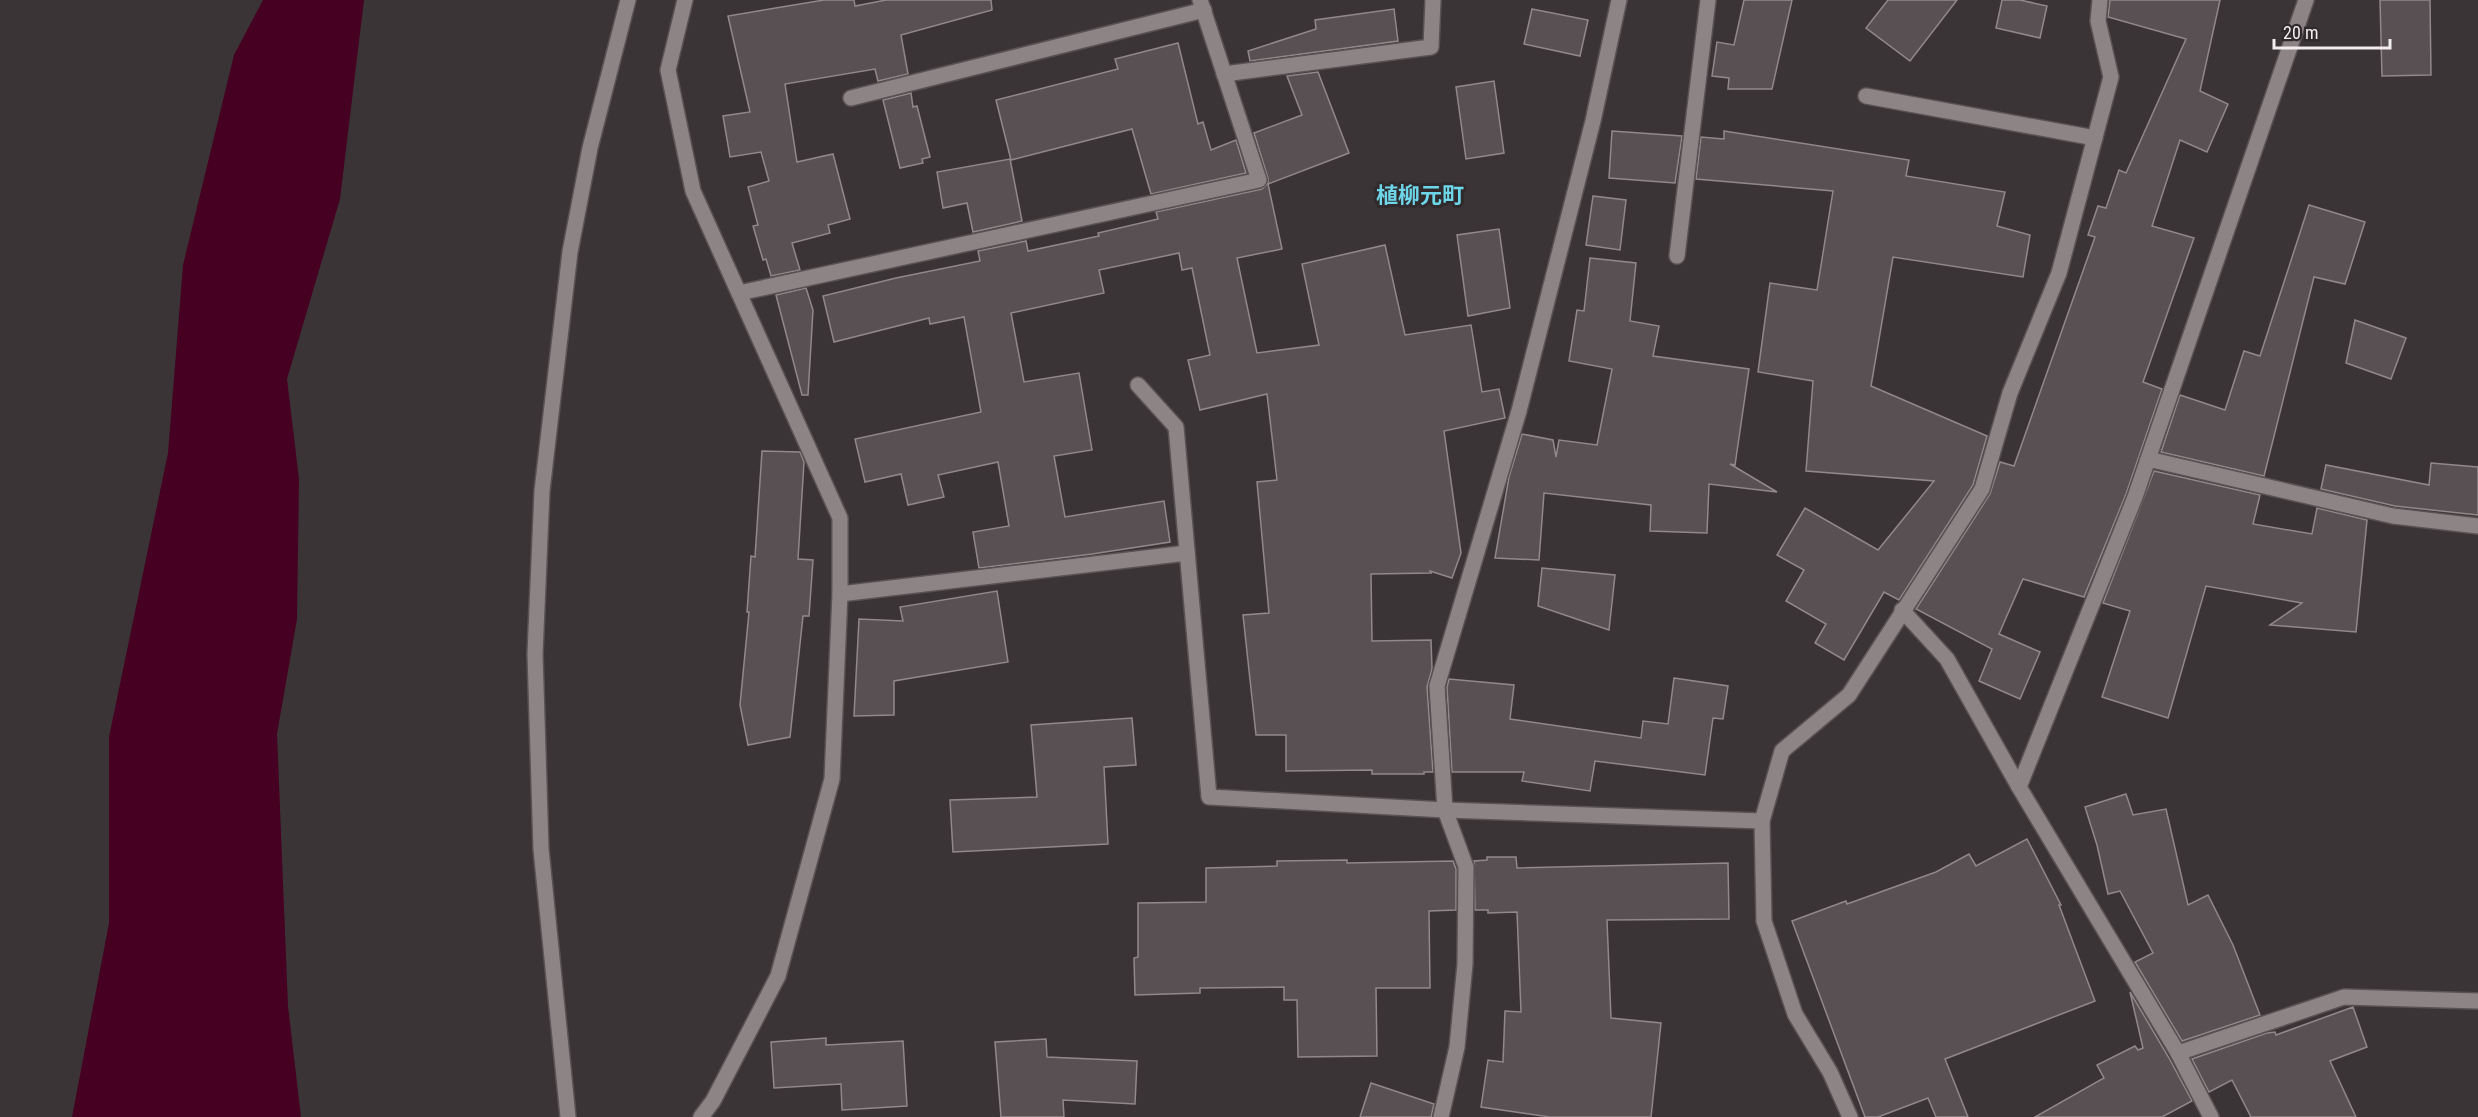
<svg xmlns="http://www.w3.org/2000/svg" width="2478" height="1117" viewBox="0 0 2478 1117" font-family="'Roboto Condensed','Noto Sans JP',sans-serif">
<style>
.water{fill:#460021}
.building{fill:#585052;stroke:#91888b;stroke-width:1.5}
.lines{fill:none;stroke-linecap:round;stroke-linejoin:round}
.minor-casing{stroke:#585253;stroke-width:18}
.minor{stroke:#8d8486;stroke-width:15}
.labels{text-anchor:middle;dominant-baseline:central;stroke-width:6;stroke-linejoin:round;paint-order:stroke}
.quarter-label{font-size:22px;font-weight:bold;fill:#6dd6e8;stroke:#312a2c}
</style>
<rect width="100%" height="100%" fill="#3b3436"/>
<path class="water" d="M 263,0 L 364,0 L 340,199 L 287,379 L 299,479 L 297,619 L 277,734 L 288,1006 L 301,1117 L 72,1117 L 109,923 L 109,737 L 168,453 L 183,265 L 234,55 Z"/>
<g class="building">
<path d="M 824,0 L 854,0 L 855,6 L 886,0 L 991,0 L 992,10 L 901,35 L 908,74 L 878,81 L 875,69 L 785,84 L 797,162 L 833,154 L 850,219 L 828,225 L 830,233 L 792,243 L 800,270 L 771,276 L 766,259 L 763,260 L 753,226 L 758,225 L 748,187 L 769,181 L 761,152 L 730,157 L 723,116 L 750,112 L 728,16 Z"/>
<path d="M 1744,0 L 1792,0 L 1772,89 L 1728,89 L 1729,78 L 1712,76 L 1717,42 L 1734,45 Z"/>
<path d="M 1888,0 L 1957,0 L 1910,61 L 1866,28 Z"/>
<path d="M 2002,0 L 2020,0 L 2047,6 L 2040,38 L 1996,28 Z"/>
<path d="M 2110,0 L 2220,0 L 2200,91 L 2228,104 L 2207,152 L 2180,140 L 2152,226 L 2194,238 L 2143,382 L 2162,389 L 2126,494 L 2084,597 L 2023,579 L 1999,634 L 2040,652 L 2020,699 L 1979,681 L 1992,649 L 1916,609 L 1990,494 L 2000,462 L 2014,466 L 2095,237 L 2088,235 L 2098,206 L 2106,208 L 2119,170 L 2126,173 L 2186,39 L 2108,17 Z"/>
<path d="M 2380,0 L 2430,0 L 2431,75 L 2382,76 Z"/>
<path d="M 1394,9 L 1398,41 L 1250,61 L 1248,51 L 1316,29 L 1315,20 Z"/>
<path d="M 1532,9 L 1588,20 L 1580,56 L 1524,44 Z"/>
<path d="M 1178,43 L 1198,124 L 1203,122 L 1211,150 L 1236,140 L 1246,173 L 1151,194 L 1132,129 L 1011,160 L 996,100 L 1118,69 L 1115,59 Z"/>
<path d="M 1318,72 L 1349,153 L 1268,184 L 1282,249 L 1237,258 L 1257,353 L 1319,345 L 1302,264 L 1385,245 L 1405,335 L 1471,325 L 1482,392 L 1499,389 L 1505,418 L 1444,431 L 1461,553 L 1452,578 L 1430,571 L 1431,573 L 1371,574 L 1372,641 L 1431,640 L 1432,669 L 1427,687 L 1433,772 L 1424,772 L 1424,774 L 1372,774 L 1372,770 L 1286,771 L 1286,735 L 1256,735 L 1243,615 L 1269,613 L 1257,482 L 1277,480 L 1267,394 L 1200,410 L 1188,360 L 1210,355 L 1192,268 L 1182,270 L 1179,253 L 1099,270 L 1104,293 L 1011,313 L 1024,382 L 1079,373 L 1092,450 L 1054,456 L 1065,517 L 1164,501 L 1170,542 L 1092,554 L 979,568 L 973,532 L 1009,526 L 998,462 L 938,475 L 944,497 L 908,505 L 901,474 L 865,482 L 855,439 L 981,412 L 964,317 L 930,324 L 929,318 L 834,342 L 823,296 L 896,278 L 980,261 L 978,251 L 1026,241 L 1028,251 L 1099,236 L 1098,233 L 1158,219 L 1156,212 L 1262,189 L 1268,183 L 1268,178 L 1254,133 L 1302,115 L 1287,76 Z"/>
<path d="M 1494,81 L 1504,153 L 1466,159 L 1456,87 Z"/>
<path d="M 911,93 L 913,107 L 917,106 L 930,157 L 922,159 L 923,163 L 900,168 L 883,100 Z"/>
<path d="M 1612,131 L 1682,136 L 1675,183 L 1609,178 Z"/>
<path d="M 1724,131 L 1909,160 L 1906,176 L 2005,192 L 1997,226 L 2030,235 L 2023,277 L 1893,257 L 1871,386 L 1987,436 L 1973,485 L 1899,600 L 1884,592 L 1844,660 L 1815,643 L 1826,624 L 1786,601 L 1804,570 L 1777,555 L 1805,508 L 1878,550 L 1934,481 L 1806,471 L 1813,381 L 1758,372 L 1770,283 L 1817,290 L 1833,191 L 1696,179 L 1701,137 L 1724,139 Z"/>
<path d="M 1010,159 L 1022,221 L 973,232 L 967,203 L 943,208 L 937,172 Z"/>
<path d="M 1593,196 L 1626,200 L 1620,250 L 1586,245 Z"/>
<path d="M 2309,205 L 2365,222 L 2345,284 L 2314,277 L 2264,476 L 2161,452 L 2180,395 L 2225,410 L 2244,351 L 2260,356 Z"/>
<path d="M 1499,229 L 1510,308 L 1468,316 L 1457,235 Z"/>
<path d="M 1590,258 L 1636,263 L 1630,321 L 1659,326 L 1653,356 L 1749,369 L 1735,465 L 1730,464 L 1777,492 L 1709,484 L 1707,533 L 1650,531 L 1651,505 L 1544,493 L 1539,560 L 1495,558 L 1509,477 L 1522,434 L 1553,440 L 1556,457 L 1559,440 L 1597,445 L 1612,369 L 1569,361 L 1577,310 L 1584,311 Z"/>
<path d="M 806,288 L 813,310 L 808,395 L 802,395 L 776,295 Z"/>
<path d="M 2355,320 L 2406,338 L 2391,379 L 2346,363 Z"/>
<path d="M 762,451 L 800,452 L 804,462 L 798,559 L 813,560 L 809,616 L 803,616 L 790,737 L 748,745 L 740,705 L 749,612 L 747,612 L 751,556 L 755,557 Z"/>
<path d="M 2431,463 L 2478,467 L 2478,515 L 2395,506 L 2321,489 L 2326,465 L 2429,485 Z"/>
<path d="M 2154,471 L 2260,495 L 2253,524 L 2312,534 L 2317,508 L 2367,520 L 2356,632 L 2270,625 L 2302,603 L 2206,586 L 2168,718 L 2102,697 L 2130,611 L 2103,603 Z"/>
<path d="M 1542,568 L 1615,575 L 1609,630 L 1538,606 Z"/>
<path d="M 997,591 L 1008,662 L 894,681 L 894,715 L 854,716 L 859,619 L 903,621 L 900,607 Z"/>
<path d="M 1674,678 L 1728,686 L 1723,719 L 1713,718 L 1705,775 L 1595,761 L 1590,791 L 1522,781 L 1524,772 L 1452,772 L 1447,687 L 1449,679 L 1514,685 L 1510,719 L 1641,738 L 1643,721 L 1668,724 Z"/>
<path d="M 1132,718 L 1136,765 L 1104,767 L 1108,844 L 953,852 L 950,800 L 1037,797 L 1031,725 Z"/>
<path d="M 2126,794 L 2133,815 L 2166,809 L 2188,905 L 2208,895 L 2233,945 L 2260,1015 L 2182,1041 L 2135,962 L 2153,953 L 2120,891 L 2108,894 L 2097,845 L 2085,807 Z"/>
<path d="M 2027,839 L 2061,905 L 2059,905 L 2095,1001 L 1945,1059 L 1968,1117 L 1936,1117 L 1928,1098 L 1878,1117 L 1865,1117 L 1792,921 L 1846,901 L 1847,904 L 1936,872 L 1969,854 L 1976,866 Z"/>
<path d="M 1487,857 L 1516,857 L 1517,868 L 1728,863 L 1729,919 L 1607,920 L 1611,1018 L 1661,1023 L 1651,1117 L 1550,1117 L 1481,1107 L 1488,1060 L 1503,1062 L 1505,1011 L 1521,1012 L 1517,912 L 1488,913 L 1488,910 L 1475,910 L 1474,861 L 1487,860 Z"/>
<path d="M 1347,860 L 1347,863 L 1453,861 L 1456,869 L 1456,910 L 1429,911 L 1430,988 L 1376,988 L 1377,1056 L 1298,1057 L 1297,1000 L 1284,1000 L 1284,987 L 1200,988 L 1200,993 L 1135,995 L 1134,958 L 1138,957 L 1138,903 L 1206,902 L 1206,868 L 1277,866 L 1277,861 Z"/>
<path d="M 2130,992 L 2169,1058 L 2192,1101 L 2162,1117 L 2035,1117 L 2104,1078 L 2097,1065 L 2135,1046 L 2138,1050 L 2143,1048 Z"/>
<path d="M 2353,1007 L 2367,1047 L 2330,1061 L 2356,1117 L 2251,1117 L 2232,1080 L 2209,1092 L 2192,1059 L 2267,1033 L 2275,1032 L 2276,1035 Z"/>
<path d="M 826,1038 L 826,1045 L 903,1041 L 907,1106 L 842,1110 L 841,1084 L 774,1088 L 771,1042 Z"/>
<path d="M 1046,1039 L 1047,1057 L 1137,1061 L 1135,1104 L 1063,1100 L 1064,1117 L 1001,1117 L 995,1042 Z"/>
<path d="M 1371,1083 L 1434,1104 L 1431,1117 L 1360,1117 Z"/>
</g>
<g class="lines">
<g class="minor-casing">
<g id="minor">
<path d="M 685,0 L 668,70 L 693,191 L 840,518 L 840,594 L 832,779 L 778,976 L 713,1101 L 701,1117"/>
<path d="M 1224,74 L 1431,47 L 1433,0"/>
<path d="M 1866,96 L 2095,138"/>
<path d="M 851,98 L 1204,10"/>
<path d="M 1677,256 L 1708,0"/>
<path d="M 739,293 L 1259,180 L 1200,0"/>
<path d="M 1138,385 L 1176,427 L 1209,797 L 1445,810 L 1762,821"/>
<path d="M 2148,459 L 2393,516 L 2478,526"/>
<path d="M 840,594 L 1187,553"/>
<path d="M 1902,610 L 1947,659 L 2019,787 L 2178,1053 L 2211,1117"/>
<path d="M 2019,787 L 2135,497 L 2306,0"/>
<path d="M 2178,1053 L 2344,997 L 2478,1001"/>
<path d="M 568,1117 L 541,849 L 535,654 L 542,491 L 570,252 L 590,148 L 628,0"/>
<path d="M 1441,1117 L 1457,1047 L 1465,964 L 1466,867 L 1445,810 L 1437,686 L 1519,411 L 1593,121 L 1619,0"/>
<path d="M 1850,1117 L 1830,1072 L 1795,1014 L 1764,921 L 1762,821 L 1782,751 L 1849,695 L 1982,489 L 2010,393 L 2059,273 L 2111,77 L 2098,21 L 2100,0"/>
</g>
</g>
<use href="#minor" class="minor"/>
</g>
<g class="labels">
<g class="quarter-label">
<text x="1420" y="195">植柳元町</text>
</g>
</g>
<path d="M2274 39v9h116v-9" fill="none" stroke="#f1edee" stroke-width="3"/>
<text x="2283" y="39" font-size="18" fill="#f1edee" stroke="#312a2c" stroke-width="4.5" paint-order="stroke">20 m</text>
</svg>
